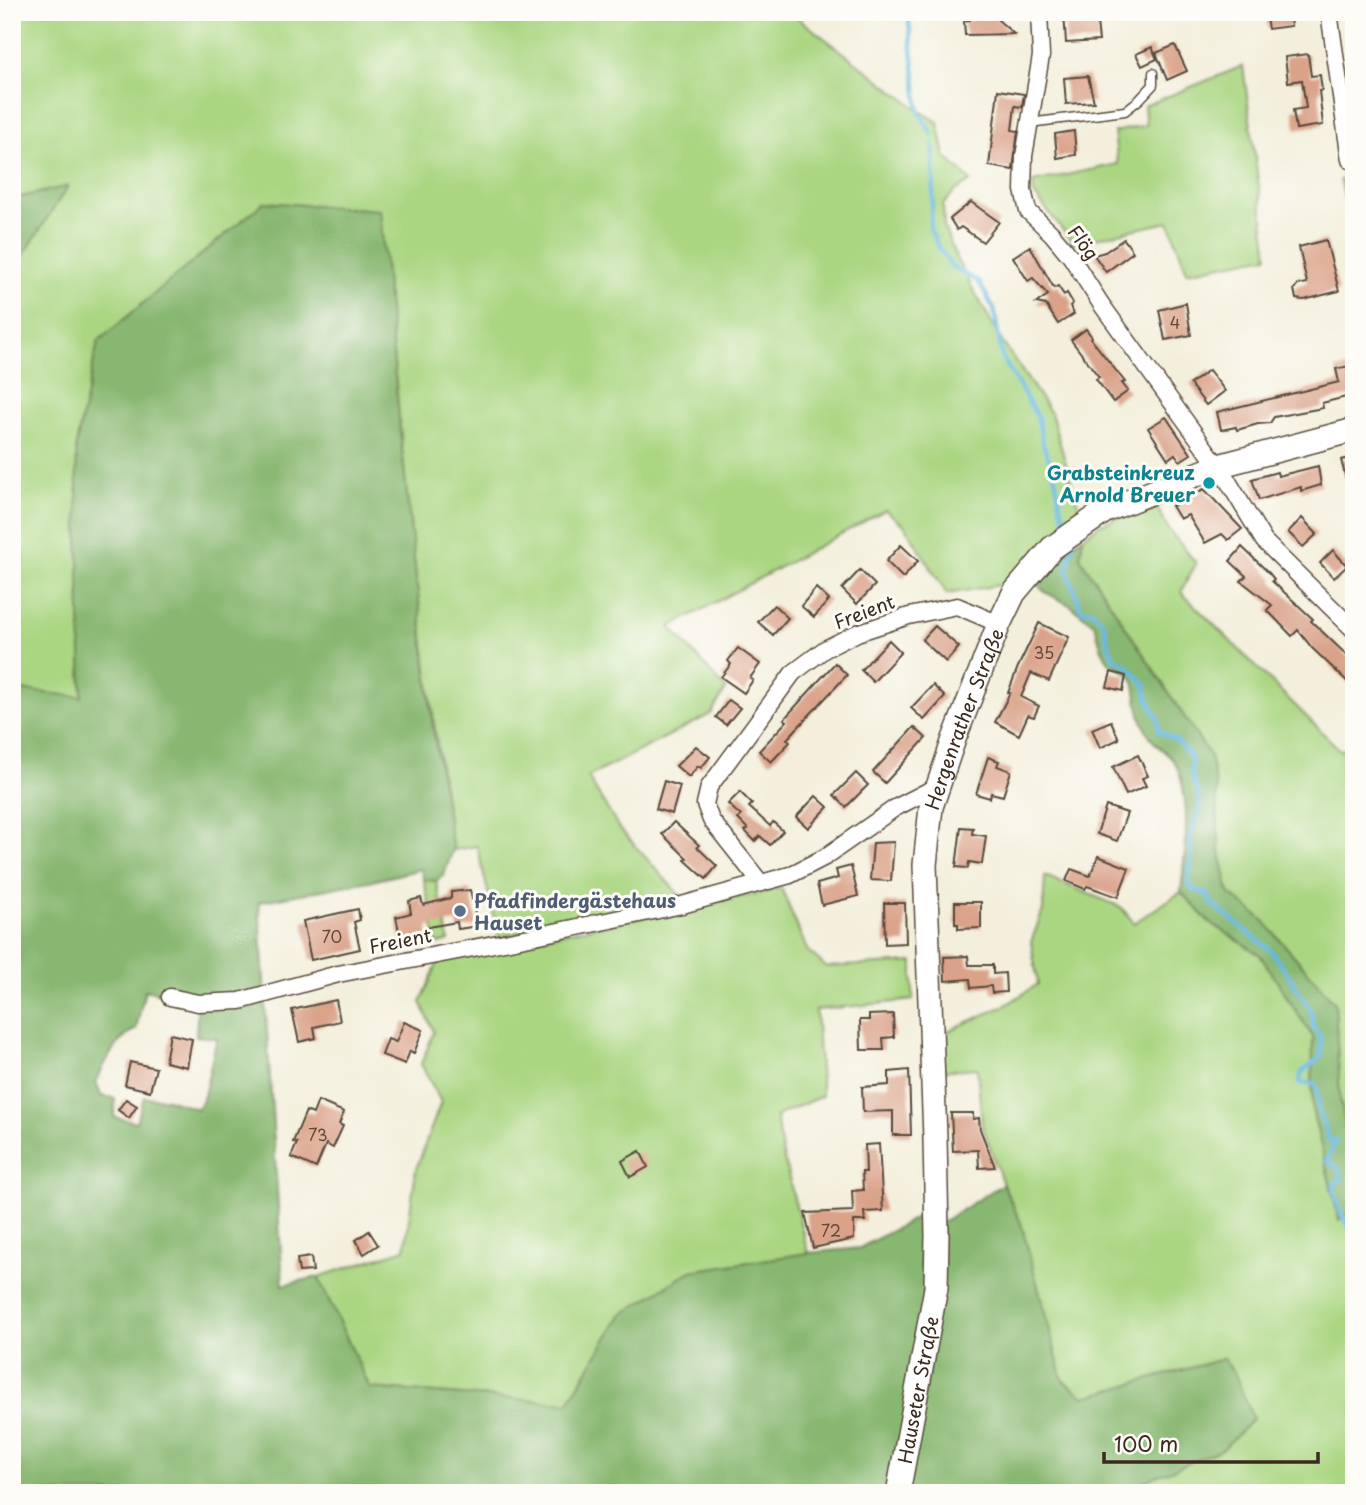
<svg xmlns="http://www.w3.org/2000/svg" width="1366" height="1505" viewBox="0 0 1366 1505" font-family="'Playpen Sans',sans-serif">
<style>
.green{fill:#aad682;stroke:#728050;stroke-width:2}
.forest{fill:#87b770;stroke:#617047;stroke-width:2;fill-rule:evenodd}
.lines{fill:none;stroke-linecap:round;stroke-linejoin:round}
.stream{stroke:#65b8e1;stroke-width:4.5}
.building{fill:#daa289}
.lane-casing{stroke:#57483a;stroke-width:11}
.street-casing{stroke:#57483a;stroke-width:19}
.secondary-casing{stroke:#57483a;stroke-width:26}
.lane{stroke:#fff;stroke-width:8}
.street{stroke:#fff;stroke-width:16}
.secondary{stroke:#fff;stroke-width:23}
.culture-dot{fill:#0f9aa8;stroke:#fdfcf7;stroke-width:2.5}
.service-dot{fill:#5c6f8a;stroke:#fdfcf7;stroke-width:2.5}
.labels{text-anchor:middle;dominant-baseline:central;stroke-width:6;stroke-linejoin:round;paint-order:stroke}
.number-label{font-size:16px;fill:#634839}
.street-label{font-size:19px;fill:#3b2a1e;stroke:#fdfcf7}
.culture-label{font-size:19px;font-weight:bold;fill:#0d838f;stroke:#fdfcf7;text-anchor:end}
.service-label{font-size:19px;font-weight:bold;fill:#4e5e75;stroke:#fdfcf7;text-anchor:start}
</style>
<rect width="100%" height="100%" fill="#fdfcf7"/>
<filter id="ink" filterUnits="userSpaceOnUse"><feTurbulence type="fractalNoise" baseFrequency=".0143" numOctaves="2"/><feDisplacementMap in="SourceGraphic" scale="14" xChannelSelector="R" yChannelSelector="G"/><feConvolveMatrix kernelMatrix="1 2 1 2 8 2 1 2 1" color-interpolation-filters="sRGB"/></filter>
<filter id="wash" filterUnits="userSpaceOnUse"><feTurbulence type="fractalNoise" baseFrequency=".00686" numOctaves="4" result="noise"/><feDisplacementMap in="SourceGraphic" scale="28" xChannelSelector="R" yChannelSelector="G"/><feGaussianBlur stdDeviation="1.57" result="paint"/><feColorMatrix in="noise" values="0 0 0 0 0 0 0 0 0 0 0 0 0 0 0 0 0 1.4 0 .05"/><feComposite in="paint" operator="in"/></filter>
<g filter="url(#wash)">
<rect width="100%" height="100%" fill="#f3efdc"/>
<g class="green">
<path d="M 12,12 L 790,12 L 919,110 L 938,122 L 945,156 L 971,181 L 954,192 L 943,205 L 944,227 L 958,262 L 1003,343 L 1051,413 L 1079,508 L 1073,522 L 1041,548 L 1005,584 L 947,594 L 905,526 L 885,510 L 670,627 L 726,689 L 711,714 L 588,777 L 619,828 L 682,898 L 499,938 L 477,846 L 453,850 C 419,638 399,424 380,211 L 81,578 L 82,698 L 12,689 L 12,273 L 67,187 L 12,199 Z"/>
<path d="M 1243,66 L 1268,256 L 1187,272 L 1169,222 L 1073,243 L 1034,194 L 1033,182 L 1118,164 L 1114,132 L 1146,125 L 1144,106 Z"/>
<path d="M 1354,176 L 1354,237 L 1340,180 Z"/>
<path d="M 1155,503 L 1168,529 L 1196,563 L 1181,592 L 1341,751 L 1354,743 L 1354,1166 L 1340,1099 L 1335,1003 L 1229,893 L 1219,848 L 1216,786 L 1080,557 L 1083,537 L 1099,525 Z"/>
<path d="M 1045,876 L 1121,907 L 1134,923 L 1181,892 L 1208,921 L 1260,955 L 1313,1037 L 1312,1109 L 1339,1219 L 1354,1208 L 1354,1493 L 1122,1493 L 1223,1359 L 1085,1397 L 1063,1380 L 1021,1223 L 1003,1184 L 982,1124 L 977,1068 L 941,1071 L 939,1035 L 1006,1005 L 1038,984 L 1031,942 L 1043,910 Z"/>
<path d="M 424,880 L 436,881 L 449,941 L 437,944 Z"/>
<path d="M 781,888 L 807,950 L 826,967 L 913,962 L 913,1000 L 816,1010 L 822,1096 L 776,1116 L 782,1151 L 808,1253 L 691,1271 L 621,1315 L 568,1403 L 370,1388 L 318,1277 L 405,1249 L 416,1169 L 441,1102 L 421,1064 L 434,1032 L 421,1002 L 440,957 L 691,908 Z"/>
</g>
<g class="forest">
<path d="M 68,186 L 12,273 L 12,199 Z"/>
<path d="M 264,202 L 380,210 L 401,441 L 433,728 L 453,850 L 444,875 L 436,881 L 424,880 L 421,869 L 385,878 L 259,902 L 283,1285 L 318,1277 L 370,1388 L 568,1403 L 621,1315 L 691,1271 L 808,1253 L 860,1248 L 917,1217 L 928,1231 L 1003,1184 L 1021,1223 L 1063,1381 L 1085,1397 L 1223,1359 L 1234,1372 L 1253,1419 L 1223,1449 L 1125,1489 L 1122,1493 L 12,1493 L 12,689 L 82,697 L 76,445 L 98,341 ZM 145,990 L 198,1003 L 196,1036 L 217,1038 L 203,1100 L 197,1109 L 168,1099 L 144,1097 L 136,1122 L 114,1117 L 115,1098 L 101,1096 L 96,1081 C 107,1060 115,1040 136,1029 Z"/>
<path d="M 1083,537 L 1080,557 L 1210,756 L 1216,786 L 1219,848 L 1229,893 L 1263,920 L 1335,1003 L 1340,1099 L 1354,1166 L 1354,1208 L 1339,1220 L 1312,1109 L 1313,1037 L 1260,955 L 1208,921 L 1181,892 C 1185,855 1192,800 1176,765 C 1172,756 1161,750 1154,742 C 1149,736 1144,726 1141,718 C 1131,689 1146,678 1109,663 L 1101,647 L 1095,625 L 1070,605 L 1045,592 L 1035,581 L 1054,557 Z"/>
</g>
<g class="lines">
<g class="stream">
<path d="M 908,12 L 919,112 L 932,134"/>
<path d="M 933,144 L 934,183 L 930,228 L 937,245 L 952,267 L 979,282 L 994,309 L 1002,357 L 1038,418 L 1043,444 L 1054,472 L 1061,509 L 1067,523"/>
<path d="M 1073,545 L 1067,569 L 1081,610 L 1091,610 L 1104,623 L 1108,644 L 1115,660 L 1126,664 L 1146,685 L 1147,697 L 1158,719 L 1159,731 L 1177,741 L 1191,757 L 1192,776 L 1198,792 L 1200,808 L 1190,837 L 1192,854 L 1188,882 L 1193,890 L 1208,894 L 1210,902 L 1271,951 L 1292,980 L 1297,990 L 1305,1000 L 1312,1014 L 1313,1026 L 1321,1038 L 1321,1057 L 1302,1072 L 1299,1083 L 1315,1084 C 1321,1097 1316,1101 1319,1112 C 1321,1122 1328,1129 1328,1140 L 1336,1140 L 1327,1161 C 1337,1166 1341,1169 1341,1181 L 1334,1183 C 1333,1199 1343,1220 1354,1232"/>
<path d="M 1354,1239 L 1352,1249 L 1354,1254"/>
</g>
</g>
<g id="blocks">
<g class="building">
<path d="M 969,12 L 989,12 L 1014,34 L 965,35 L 964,21 L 970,20 Z"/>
<path d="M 1064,12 L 1096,12 L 1099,41 L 1066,43 Z"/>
<path d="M 1265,12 L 1289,12 L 1291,26 L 1268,29 Z"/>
<path d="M 1175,45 L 1187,71 L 1167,80 L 1156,53 Z"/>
<path d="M 1152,47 L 1157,59 L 1142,66 L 1136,54 Z"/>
<path d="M 1308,54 L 1311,76 L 1320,75 L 1322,90 L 1319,91 L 1323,125 L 1296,129 L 1293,110 L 1306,108 L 1302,80 L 1288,82 L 1285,57 Z"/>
<path d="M 1088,76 L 1094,102 L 1066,104 L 1064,78 Z"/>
<path d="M 998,90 L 1024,94 L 1022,107 L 1015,106 L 1012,130 L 1018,131 L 1013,170 L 989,166 Z"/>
<path d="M 1074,131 L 1076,155 L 1057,158 L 1055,134 Z"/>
<path d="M 971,202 L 999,222 L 983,242 L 961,227 L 957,230 L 950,219 Z"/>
<path d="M 1124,239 L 1133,252 L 1106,272 L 1094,255 L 1105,252 Z"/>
<path d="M 1326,240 L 1339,291 L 1304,300 L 1296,299 L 1294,289 L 1298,285 L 1307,283 L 1299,247 Z"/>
<path d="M 1030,246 L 1054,288 L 1058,286 L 1064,295 L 1067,293 L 1073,303 L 1070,306 L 1074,314 L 1058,324 L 1046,305 L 1036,303 L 1048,295 L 1033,278 L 1028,281 L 1013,257 Z"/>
<path d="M 1186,303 L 1191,335 L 1165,340 L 1159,310 Z"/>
<path d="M 1086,329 L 1092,337 L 1091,339 L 1125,382 L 1122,383 L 1128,391 L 1113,402 L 1096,379 L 1099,377 L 1071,340 Z"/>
<path d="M 1354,365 L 1354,395 L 1322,403 L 1323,408 L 1274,417 L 1270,423 L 1258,424 L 1237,430 L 1236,427 L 1221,430 L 1217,412 L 1339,382 L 1336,369 Z"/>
<path d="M 1209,370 L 1225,391 L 1206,405 L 1190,384 Z"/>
<path d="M 1166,417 L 1191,454 L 1180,461 L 1175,454 L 1168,459 L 1148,428 Z"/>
<path d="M 1354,457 L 1354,493 L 1350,494 L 1341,460 Z"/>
<path d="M 1318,466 L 1321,485 L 1301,491 L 1301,487 L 1259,500 L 1252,479 L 1277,472 L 1278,476 Z"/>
<path d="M 1204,489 L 1242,529 L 1228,540 L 1222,534 L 1205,543 L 1188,515 L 1180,519 L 1172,506 Z"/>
<path d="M 1302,518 L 1317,534 L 1303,547 L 1288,532 Z"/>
<path d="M 901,545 L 918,561 L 903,578 L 886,561 Z"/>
<path d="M 1242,547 L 1269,573 L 1274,579 L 1272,581 L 1313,619 L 1311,621 L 1354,662 L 1354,688 L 1312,648 L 1298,630 L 1292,636 L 1267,610 L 1272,605 L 1241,581 L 1246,576 L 1230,561 Z"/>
<path d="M 1333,550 L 1347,566 L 1334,578 L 1320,563 Z"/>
<path d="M 860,570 L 875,585 L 857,604 L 842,589 Z"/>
<path d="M 816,588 L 829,600 L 814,617 L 801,606 Z"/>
<path d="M 774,605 L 788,618 L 773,635 L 758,622 Z"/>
<path d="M 1039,623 L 1069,637 L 1049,681 L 1031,673 L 1021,697 L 1039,706 L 1034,717 L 1028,715 L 1019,735 L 995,722 L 1010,693 L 1008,693 L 1018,667 Z"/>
<path d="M 935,626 L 959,647 L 946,662 L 922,640 Z"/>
<path d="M 889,640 L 901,652 L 873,682 L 861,670 Z"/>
<path d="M 738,648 L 760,664 L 750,678 L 753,680 L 744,693 L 721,677 L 731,664 L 728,661 Z"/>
<path d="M 835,663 L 847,675 L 787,739 L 790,742 L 771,762 L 759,751 L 787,721 L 784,719 Z"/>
<path d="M 1111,672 L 1126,676 L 1123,691 L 1107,687 Z"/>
<path d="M 933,685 L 945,697 L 924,720 L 911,708 Z"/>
<path d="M 729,700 L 740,708 L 726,725 L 716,717 Z"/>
<path d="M 1111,721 L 1119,739 L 1100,748 L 1092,729 Z"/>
<path d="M 914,727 L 926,738 L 885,783 L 873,772 Z"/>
<path d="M 696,746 L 710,757 L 701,768 L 698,766 L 689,777 L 676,766 Z"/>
<path d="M 1138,755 L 1148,776 L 1142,778 L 1146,786 L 1126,795 L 1113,767 Z"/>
<path d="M 988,757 L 999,761 L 997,766 L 1011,771 L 1003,796 L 991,793 L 990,798 L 976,794 Z"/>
<path d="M 856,773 L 868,785 L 846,807 L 834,795 Z"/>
<path d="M 664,781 L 680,786 L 672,814 L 656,809 Z"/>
<path d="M 740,792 L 752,804 L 749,807 L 770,826 L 773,822 L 783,831 L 770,845 L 760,836 L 755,841 L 745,831 L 748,829 L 738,819 L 741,816 L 728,804 Z"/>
<path d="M 816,796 L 828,807 L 808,828 L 796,817 Z"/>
<path d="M 1106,806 L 1127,813 L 1117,841 L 1097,834 Z"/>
<path d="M 674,822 L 699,845 L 697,847 L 717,866 L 706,879 L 685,860 L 687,858 L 662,834 Z"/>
<path d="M 961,827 L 973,828 L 972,834 L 986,836 L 982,864 L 969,862 L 968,868 L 956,867 Z"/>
<path d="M 894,842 L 891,881 L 870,880 L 873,843 Z"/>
<path d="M 1098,856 L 1129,868 L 1118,897 L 1087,886 L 1085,889 L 1066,881 L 1071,869 L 1090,876 Z"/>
<path d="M 851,866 L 858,896 L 822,905 L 817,884 L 838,878 L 836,870 Z"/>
<path d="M 470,890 L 478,926 L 458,929 L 457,922 L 428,927 L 429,935 L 401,941 L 396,917 L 411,913 L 409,901 L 421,898 L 423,905 L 451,898 L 451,892 Z"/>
<path d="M 955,902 L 981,902 L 981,928 L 958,929 L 958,924 L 955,924 Z"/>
<path d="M 884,903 L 905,903 L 906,943 L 885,944 Z"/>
<path d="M 358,909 L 360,920 L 354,922 L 360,949 L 311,960 L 303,921 Z"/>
<path d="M 968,956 L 969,965 L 993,965 L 993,974 L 1005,973 L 1006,992 L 992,993 L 991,986 L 971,988 L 970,979 L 945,981 L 944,957 Z"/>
<path d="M 336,1000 L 340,1021 L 314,1027 L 316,1038 L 299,1042 L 292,1010 Z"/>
<path d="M 893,1014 L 894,1037 L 883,1038 L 884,1050 L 861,1050 L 860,1020 L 869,1020 L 869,1015 Z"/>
<path d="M 404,1022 L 423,1030 L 414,1053 L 410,1051 L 405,1064 L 382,1055 L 388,1039 L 396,1042 Z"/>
<path d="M 170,1034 L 192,1039 L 187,1067 L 165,1062 Z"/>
<path d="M 130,1062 L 156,1068 L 150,1091 L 125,1085 Z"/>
<path d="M 909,1070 L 911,1135 L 893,1135 L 893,1111 L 863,1112 L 862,1087 L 889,1085 L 889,1072 Z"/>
<path d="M 126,1099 L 137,1106 L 129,1118 L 118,1110 Z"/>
<path d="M 318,1101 L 344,1112 L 339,1124 L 343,1126 L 333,1148 L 326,1144 L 316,1168 L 291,1157 L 297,1143 L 293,1142 L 306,1111 L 313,1114 Z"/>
<path d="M 951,1113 L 973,1113 L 973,1119 L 979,1118 L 980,1129 L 995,1167 L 979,1168 L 978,1150 L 953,1151 Z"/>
<path d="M 879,1144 L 883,1211 L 864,1212 L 865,1221 L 854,1221 L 854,1239 L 813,1248 L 805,1213 L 853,1211 L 852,1191 L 863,1190 L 862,1172 L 866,1172 L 865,1145 Z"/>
<path d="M 640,1151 L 648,1167 L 630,1177 L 622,1161 Z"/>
<path d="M 369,1231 L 378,1245 L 364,1254 L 356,1240 Z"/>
<path d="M 311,1257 L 313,1271 L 299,1272 L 297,1259 Z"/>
</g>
</g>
</g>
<g filter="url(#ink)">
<use href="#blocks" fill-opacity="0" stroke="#57483a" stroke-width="2"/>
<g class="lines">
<g class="lane-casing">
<path id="lane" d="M 1029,123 L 1125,111 L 1140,99 L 1153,85 L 1153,73"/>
</g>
<g class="street-casing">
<g id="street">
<path d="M 1039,12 L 1041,56 L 1024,156 L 1023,190 L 1028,211 L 1052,234 L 1071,257 L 1101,304 L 1223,473 L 1264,541 L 1354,630"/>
<path d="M 1329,12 L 1350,160"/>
<path d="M 760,882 L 711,820 L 705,804 L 709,787 L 793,673 L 825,649 L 857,633 L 909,616 L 957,606 L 999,624"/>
<path d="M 170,997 L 198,1003 L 240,1001 L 338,974 L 535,936 L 682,905 L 790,875 L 825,857 L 895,808 L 928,791 L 935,792"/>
</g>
</g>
<g class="secondary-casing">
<g id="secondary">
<path id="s1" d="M 898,1493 L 936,1288 L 937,1235 L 935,1138 L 925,865 L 931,807 L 954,739 L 999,624 L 1014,593 L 1052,548 L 1105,511 L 1218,466 L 1354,430"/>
</g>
</g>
<use href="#lane" class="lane"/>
<use href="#street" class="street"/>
<use href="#secondary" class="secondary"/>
</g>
</g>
<circle class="culture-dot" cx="1209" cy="483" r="7"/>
<circle class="service-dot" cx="460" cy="911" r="7"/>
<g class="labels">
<g class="number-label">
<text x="1175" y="322">4</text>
<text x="1044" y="652">35</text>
<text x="332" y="936">70</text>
<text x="318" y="1134">73</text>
<text x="831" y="1230">72</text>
</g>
<g class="street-label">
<text transform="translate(1084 242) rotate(54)">Flög</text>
<text transform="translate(864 611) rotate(-21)">Freient</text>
<text stroke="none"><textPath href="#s1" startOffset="784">Hergenrather Straße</textPath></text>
<text transform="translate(400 940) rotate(-11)">Freient</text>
<text stroke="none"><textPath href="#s1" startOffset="105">Hauseter Straße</textPath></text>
</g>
<g class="culture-label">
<text x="1195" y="472">Grabsteinkreuz<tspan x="1195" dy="22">Arnold Breuer</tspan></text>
</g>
<g class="service-label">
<text x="474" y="900">Pfadfindergästehaus<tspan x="474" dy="22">Hauset</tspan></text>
</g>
</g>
<rect width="1366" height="1505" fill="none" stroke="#fdfcf7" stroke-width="42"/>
<path d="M1104 1452v10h214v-10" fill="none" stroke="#3b2a1e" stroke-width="3.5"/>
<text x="1114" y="1452" font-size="21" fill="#3b2a1e" stroke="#fdfcf7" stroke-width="5" paint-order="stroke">100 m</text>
</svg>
